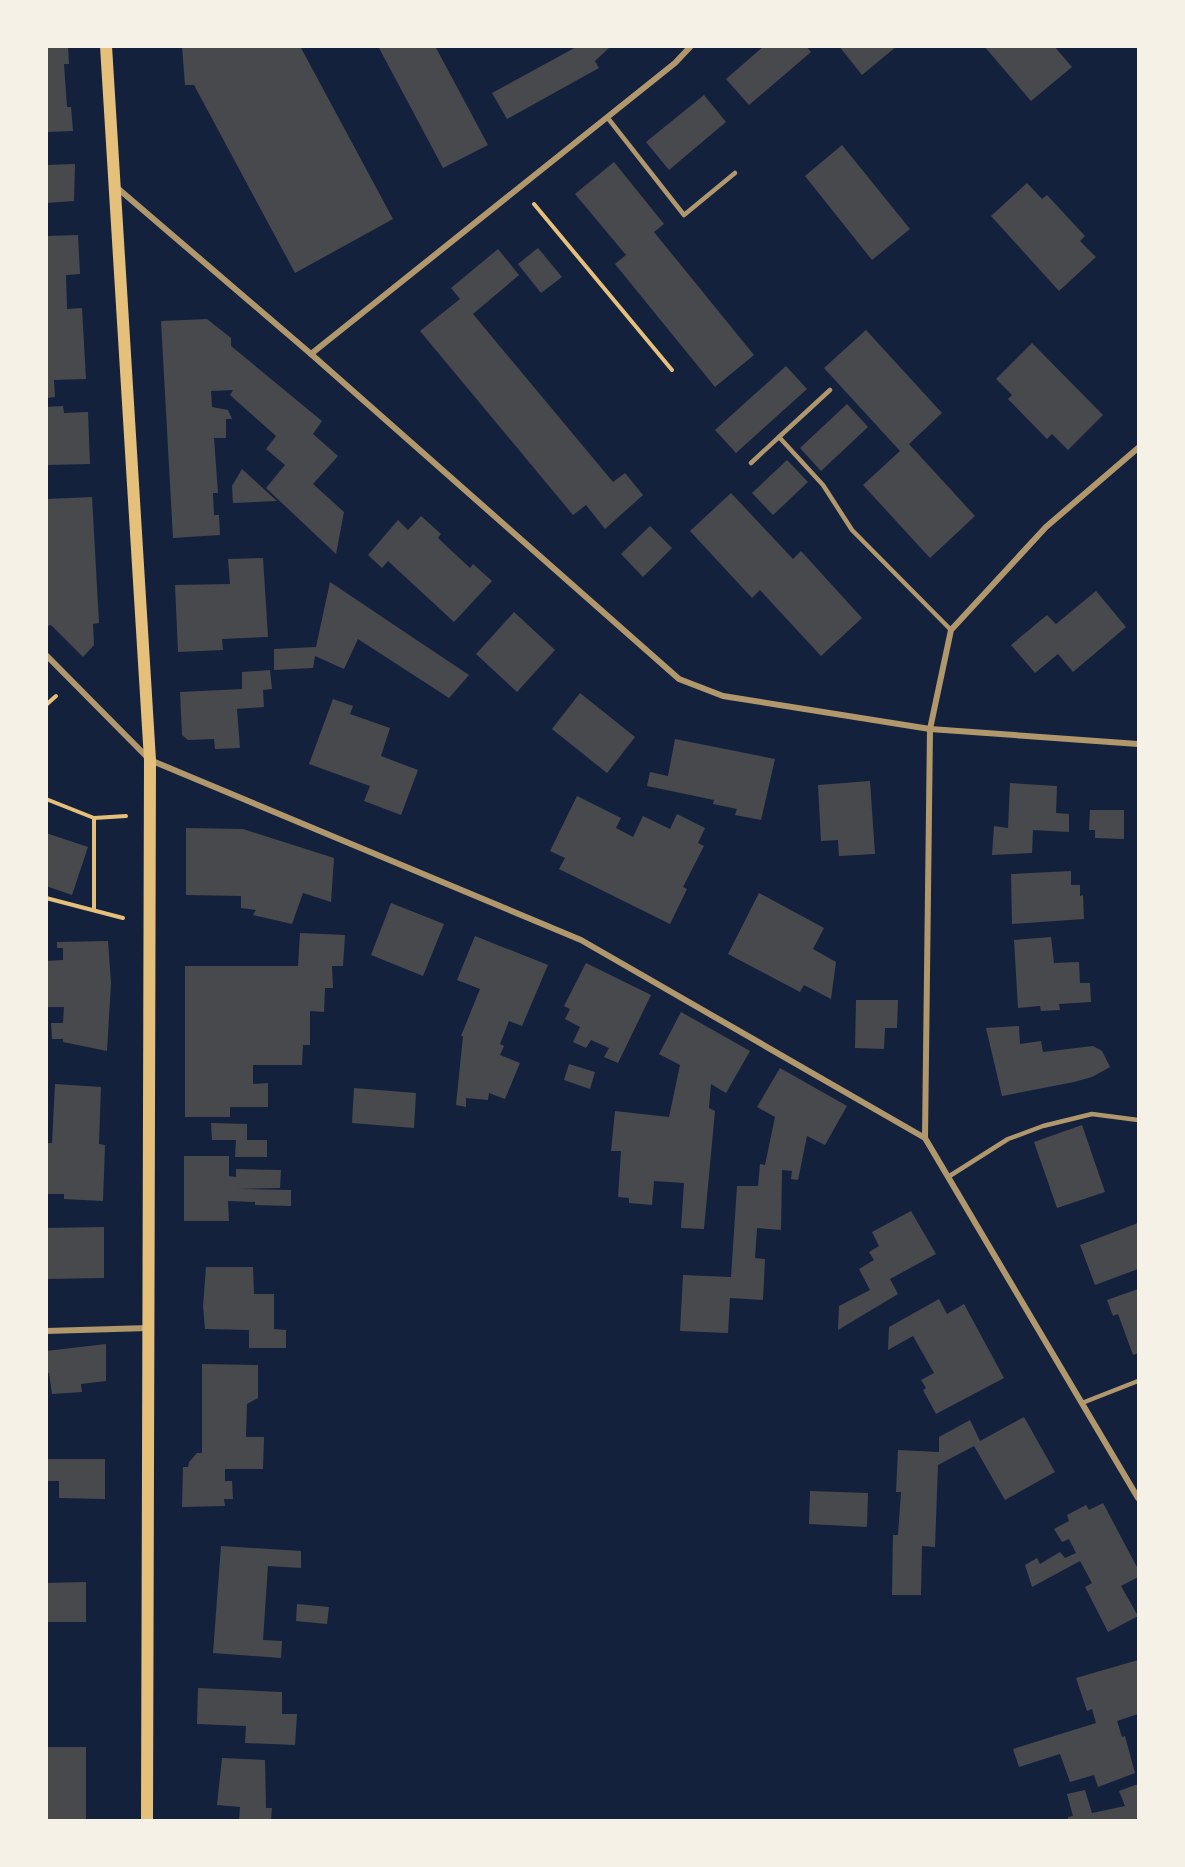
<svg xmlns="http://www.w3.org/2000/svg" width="1185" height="1867" viewBox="0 0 1185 1867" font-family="Arial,sans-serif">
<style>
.building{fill:#48494c}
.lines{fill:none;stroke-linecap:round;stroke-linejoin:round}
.path{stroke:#e5c07b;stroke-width:4}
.service{stroke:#b1986c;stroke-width:4.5}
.minor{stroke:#b1986c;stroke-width:6}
.secondary{stroke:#e5c07b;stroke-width:12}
</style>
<rect width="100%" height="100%" fill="#14213d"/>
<g class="building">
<path d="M 46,46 L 68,46 L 69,64 L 64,64 L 67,107 L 71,107 L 73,131 L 46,132 Z"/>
<path d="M 182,46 L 300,46 L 393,219 L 295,273 L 194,85 L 185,85 Z"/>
<path d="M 378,46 L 435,46 L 488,145 L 443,168 Z"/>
<path d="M 578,46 L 611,46 L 595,61 L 599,68 L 507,119 L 492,93 Z"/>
<path d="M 764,46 L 806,46 L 811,52 L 749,105 L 726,79 Z"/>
<path d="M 839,46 L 897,46 L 862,75 Z"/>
<path d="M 984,46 L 1054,46 L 1072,67 L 1031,101 Z"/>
<path d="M 704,95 L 726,122 L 669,170 L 646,142 Z"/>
<path d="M 842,145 L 910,229 L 872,260 L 805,176 Z"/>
<path d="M 614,162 L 664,224 L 654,232 L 754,355 L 715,387 L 615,264 L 626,255 L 575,194 Z"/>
<path d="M 75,164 L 74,201 L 46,203 L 46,165 Z"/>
<path d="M 1027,183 L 1042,199 L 1047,195 L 1085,236 L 1080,241 L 1096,257 L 1059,291 L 991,216 Z"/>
<path d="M 78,235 L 80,274 L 66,275 L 67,309 L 82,308 L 86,379 L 54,380 L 55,397 L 46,398 L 46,236 Z"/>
<path d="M 538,248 L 562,277 L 541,293 L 518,264 Z"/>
<path d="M 498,249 L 519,275 L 473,314 L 613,482 L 625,473 L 643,495 L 605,529 L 586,505 L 573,515 L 420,331 L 460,299 L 451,288 Z"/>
<path d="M 207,319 L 231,338 L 231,346 L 322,421 L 313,434 L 338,456 L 313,484 L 344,512 L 336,554 L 266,488 L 285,465 L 266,449 L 276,436 L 230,395 L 233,390 L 211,391 L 212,407 L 228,410 L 232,419 L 226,419 L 226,438 L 214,438 L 218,493 L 213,493 L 214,515 L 219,515 L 220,535 L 173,538 L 161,321 Z"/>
<path d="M 866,330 L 942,413 L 909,444 L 975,516 L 930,558 L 863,485 L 900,451 L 824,368 Z"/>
<path d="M 1032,343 L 1103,415 L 1068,450 L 1052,434 L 1047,439 L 1008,399 L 1012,395 L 996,379 Z"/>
<path d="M 786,366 L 807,389 L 736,453 L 715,430 Z"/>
<path d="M 847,404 L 868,427 L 821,471 L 800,448 Z"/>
<path d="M 63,406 L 64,413 L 88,412 L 90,464 L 46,465 L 46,407 Z"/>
<path d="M 787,460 L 808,482 L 773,515 L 752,493 Z"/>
<path d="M 242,469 L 277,501 L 233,503 L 232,486 Z"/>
<path d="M 731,493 L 793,559 L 801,551 L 862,618 L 821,656 L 760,590 L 752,598 L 690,531 Z"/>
<path d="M 92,497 L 99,623 L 93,624 L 94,645 L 83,657 L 51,625 L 47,626 L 46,499 Z"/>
<path d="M 421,516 L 441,534 L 438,538 L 455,554 L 470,568 L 473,564 L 492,581 L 454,622 L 388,561 L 382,568 L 368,555 L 398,520 L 408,530 Z"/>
<path d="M 650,526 L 672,548 L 643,577 L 621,554 Z"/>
<path d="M 263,558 L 268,637 L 222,639 L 223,650 L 178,652 L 175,585 L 230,584 L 228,559 Z"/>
<path d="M 330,582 L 442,657 L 469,675 L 449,698 L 358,639 L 344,669 L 315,656 L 313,668 L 274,670 L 274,649 L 316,647 Z"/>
<path d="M 1096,591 L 1126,627 L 1073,672 L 1058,654 L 1035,673 L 1011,645 L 1047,615 L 1056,624 Z"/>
<path d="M 514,612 L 555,650 L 517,692 L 476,654 Z"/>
<path d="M 270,670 L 272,689 L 263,690 L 264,707 L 237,709 L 240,748 L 215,749 L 214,739 L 188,740 L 182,735 L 180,692 L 242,689 L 242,672 Z"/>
<path d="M 580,693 L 635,737 L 607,773 L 552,729 Z"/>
<path d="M 333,699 L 353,706 L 350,714 L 390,728 L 381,756 L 418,770 L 401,815 L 364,801 L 370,786 L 309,764 Z"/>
<path d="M 675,739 L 775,759 L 761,820 L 735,815 L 737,809 L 713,804 L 714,800 L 647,786 L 650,772 L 668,776 Z"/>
<path d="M 870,781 L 875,854 L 839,856 L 838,840 L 821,841 L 818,785 Z"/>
<path d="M 1010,783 L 1057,786 L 1056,813 L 1069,814 L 1069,832 L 1033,830 L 1032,853 L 992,855 L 994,826 L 1008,828 Z"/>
<path d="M 577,796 L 621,818 L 616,828 L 633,837 L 643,816 L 670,829 L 677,814 L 705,828 L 698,843 L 704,846 L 683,887 L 687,889 L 670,924 L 559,869 L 565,858 L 550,851 Z"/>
<path d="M 1090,810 L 1124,810 L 1124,839 L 1095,838 L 1095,830 L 1089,830 Z"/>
<path d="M 186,828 L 243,829 L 334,858 L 331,902 L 303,893 L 292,924 L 253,915 L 256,910 L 241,908 L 241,896 L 186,895 Z"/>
<path d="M 46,833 L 88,847 L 72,895 L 46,886 Z"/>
<path d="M 1071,871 L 1071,885 L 1080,885 L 1080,896 L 1083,895 L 1084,919 L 1012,924 L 1011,874 Z"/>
<path d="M 759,893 L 824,928 L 813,949 L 836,962 L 831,999 L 804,985 L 800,992 L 728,954 Z"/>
<path d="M 391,903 L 444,924 L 423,976 L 371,955 Z"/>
<path d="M 300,933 L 345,935 L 343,966 L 332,966 L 333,988 L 325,988 L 324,1012 L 310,1011 L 310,1045 L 303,1045 L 302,1065 L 253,1065 L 253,1084 L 268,1083 L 268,1107 L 230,1107 L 230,1117 L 185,1117 L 185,966 L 298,966 Z"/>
<path d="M 475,936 L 548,965 L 522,1026 L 509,1021 L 500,1044 L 504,1046 L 500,1055 L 520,1063 L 505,1099 L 489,1093 L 488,1100 L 466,1098 L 466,1107 L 456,1105 L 463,1036 L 461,1036 L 480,989 L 457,980 Z"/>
<path d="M 1051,937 L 1054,963 L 1079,962 L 1080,983 L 1090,983 L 1091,1002 L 1059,1004 L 1060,1010 L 1041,1011 L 1040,1006 L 1018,1008 L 1014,940 Z"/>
<path d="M 108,941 L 111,983 L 107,1051 L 63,1042 L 63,1039 L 52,1039 L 51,1023 L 63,1023 L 64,1007 L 46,1007 L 46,961 L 63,960 L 63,948 L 57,948 L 57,942 Z"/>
<path d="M 586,963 L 651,995 L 618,1063 L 604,1057 L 609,1048 L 591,1040 L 586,1048 L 573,1042 L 580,1027 L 565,1019 L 570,1009 L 564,1006 Z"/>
<path d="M 856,1000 L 898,1000 L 897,1028 L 885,1028 L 884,1049 L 855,1048 Z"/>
<path d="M 681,1012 L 750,1051 L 726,1093 L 711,1084 L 709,1108 L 715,1111 L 704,1229 L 681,1228 L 684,1183 L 654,1181 L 652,1205 L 629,1203 L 629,1198 L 618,1197 L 621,1151 L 611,1151 L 615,1111 L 669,1117 L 680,1065 L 659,1054 Z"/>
<path d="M 1019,1026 L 1020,1044 L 1041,1041 L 1043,1052 L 1093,1046 L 1102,1051 L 1110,1067 L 1092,1077 L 1074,1082 L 1002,1096 L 986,1028 Z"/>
<path d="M 569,1064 L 595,1072 L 590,1089 L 564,1080 Z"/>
<path d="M 780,1068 L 847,1106 L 825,1145 L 807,1136 L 798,1180 L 791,1179 L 792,1171 L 782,1170 L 781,1230 L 757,1228 L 755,1258 L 765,1259 L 763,1300 L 730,1298 L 728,1333 L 680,1331 L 683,1275 L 731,1277 L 737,1186 L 758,1186 L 760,1164 L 765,1165 L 775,1117 L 757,1107 Z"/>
<path d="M 55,1084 L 101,1087 L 99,1144 L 105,1145 L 103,1201 L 64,1199 L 64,1194 L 46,1194 L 46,1143 L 52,1143 Z"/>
<path d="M 354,1088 L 416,1093 L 414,1128 L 352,1123 Z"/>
<path d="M 211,1123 L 247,1124 L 247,1140 L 267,1140 L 267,1157 L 235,1157 L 236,1140 L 212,1140 Z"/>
<path d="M 1082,1125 L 1105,1192 L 1057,1208 L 1034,1142 Z"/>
<path d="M 184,1156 L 229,1156 L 229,1176 L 236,1177 L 236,1169 L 281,1170 L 280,1188 L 236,1189 L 291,1190 L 291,1206 L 255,1205 L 255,1202 L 228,1201 L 229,1221 L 184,1221 Z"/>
<path d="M 911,1211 L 936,1254 L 890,1279 L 898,1294 L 838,1330 L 839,1306 L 870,1290 L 859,1269 L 874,1260 L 869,1252 L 879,1246 L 872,1232 Z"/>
<path d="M 1138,1223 L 1138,1269 L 1095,1285 L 1080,1245 Z"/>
<path d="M 104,1227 L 104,1278 L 46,1279 L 46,1228 Z"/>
<path d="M 206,1267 L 253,1267 L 254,1294 L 274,1294 L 274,1329 L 286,1330 L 286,1348 L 249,1348 L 249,1330 L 205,1329 L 203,1306 Z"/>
<path d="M 1138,1289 L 1138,1353 L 1133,1355 L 1118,1314 L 1113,1316 L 1107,1300 Z"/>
<path d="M 939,1299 L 947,1314 L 964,1304 L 1004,1378 L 936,1414 L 923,1390 L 926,1388 L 921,1380 L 934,1373 L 913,1336 L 888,1350 L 889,1327 Z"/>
<path d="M 106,1344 L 106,1381 L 81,1384 L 82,1392 L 52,1394 L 49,1373 L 46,1373 L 46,1351 Z"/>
<path d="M 202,1364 L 258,1365 L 258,1398 L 247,1404 L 246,1437 L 264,1437 L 263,1469 L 225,1469 L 225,1481 L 232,1481 L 233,1499 L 224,1499 L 225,1506 L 182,1507 L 183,1467 L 188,1467 L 189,1462 L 197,1453 L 202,1453 Z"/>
<path d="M 1024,1417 L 1055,1472 L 1005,1500 L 974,1446 L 938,1465 L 935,1547 L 922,1546 L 921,1595 L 892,1595 L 893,1535 L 898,1535 L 901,1492 L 896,1492 L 898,1450 L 939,1452 L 939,1437 L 970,1420 L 980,1441 Z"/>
<path d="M 46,1459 L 105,1459 L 105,1499 L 59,1498 L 59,1481 L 46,1481 Z"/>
<path d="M 810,1491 L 868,1493 L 867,1527 L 809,1524 Z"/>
<path d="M 1103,1503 L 1138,1569 L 1138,1577 L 1121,1586 L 1138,1616 L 1108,1632 L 1085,1587 L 1092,1583 L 1080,1561 L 1032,1587 L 1025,1565 L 1037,1558 L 1040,1564 L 1060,1552 L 1065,1558 L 1076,1553 L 1069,1539 L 1062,1542 L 1054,1529 L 1069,1521 L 1067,1515 L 1086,1505 L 1089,1510 Z"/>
<path d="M 221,1546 L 301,1551 L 301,1568 L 268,1566 L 263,1640 L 282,1641 L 281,1658 L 213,1653 Z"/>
<path d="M 86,1582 L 86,1622 L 46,1622 L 46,1583 Z"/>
<path d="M 297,1604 L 329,1607 L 327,1624 L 296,1621 Z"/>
<path d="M 1138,1660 L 1138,1714 L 1117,1721 L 1122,1737 L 1125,1736 L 1135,1773 L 1098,1787 L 1094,1775 L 1070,1782 L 1060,1754 L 1019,1767 L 1013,1749 L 1096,1723 L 1092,1709 L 1087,1711 L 1076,1678 Z"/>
<path d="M 198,1688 L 282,1692 L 282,1714 L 297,1714 L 295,1745 L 245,1743 L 246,1726 L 197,1724 Z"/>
<rect x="46" y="1747" width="40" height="73"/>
<path d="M 222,1758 L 265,1760 L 266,1808 L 272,1808 L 271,1820 L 239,1820 L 240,1807 L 217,1805 Z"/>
<path d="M 1138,1784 L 1138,1820 L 1068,1820 L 1068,1817 L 1073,1816 L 1067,1794 L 1085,1790 L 1092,1813 L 1125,1806 L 1119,1791 Z"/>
</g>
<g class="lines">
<g class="path">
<path d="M 534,204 L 672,370"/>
<path d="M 46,705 L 56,696"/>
<path d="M 46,799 L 94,818 L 126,816"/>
<path d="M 94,818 L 94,910"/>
<path d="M 46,898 L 123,918"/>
</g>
<g class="service">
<path d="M 607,117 L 684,215 L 735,173"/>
<path d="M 830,390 L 779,437 L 823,485 L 852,530 L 951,630"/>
<path d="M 751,463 L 779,437"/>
<path d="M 948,1177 L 1008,1139 L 1043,1126 L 1092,1114 L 1138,1120"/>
<path d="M 1082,1403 L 1138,1381"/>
</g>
<g class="minor">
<path d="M 115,186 L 311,354 L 679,679 L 723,696 L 930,729 L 1138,744"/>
<path d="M 311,354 L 675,63 L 691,46"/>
<path d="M 46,655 L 150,760 L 581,940 L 925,1138 L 1138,1498"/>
<path d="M 925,1138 L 930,729 L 951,630 L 1046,527 L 1138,448"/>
<path d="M 46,1331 L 149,1328"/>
</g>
<path class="secondary" d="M 106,46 L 150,760 L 147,1820"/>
</g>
<rect width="1185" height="1867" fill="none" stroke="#f6f1e7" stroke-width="96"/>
</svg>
